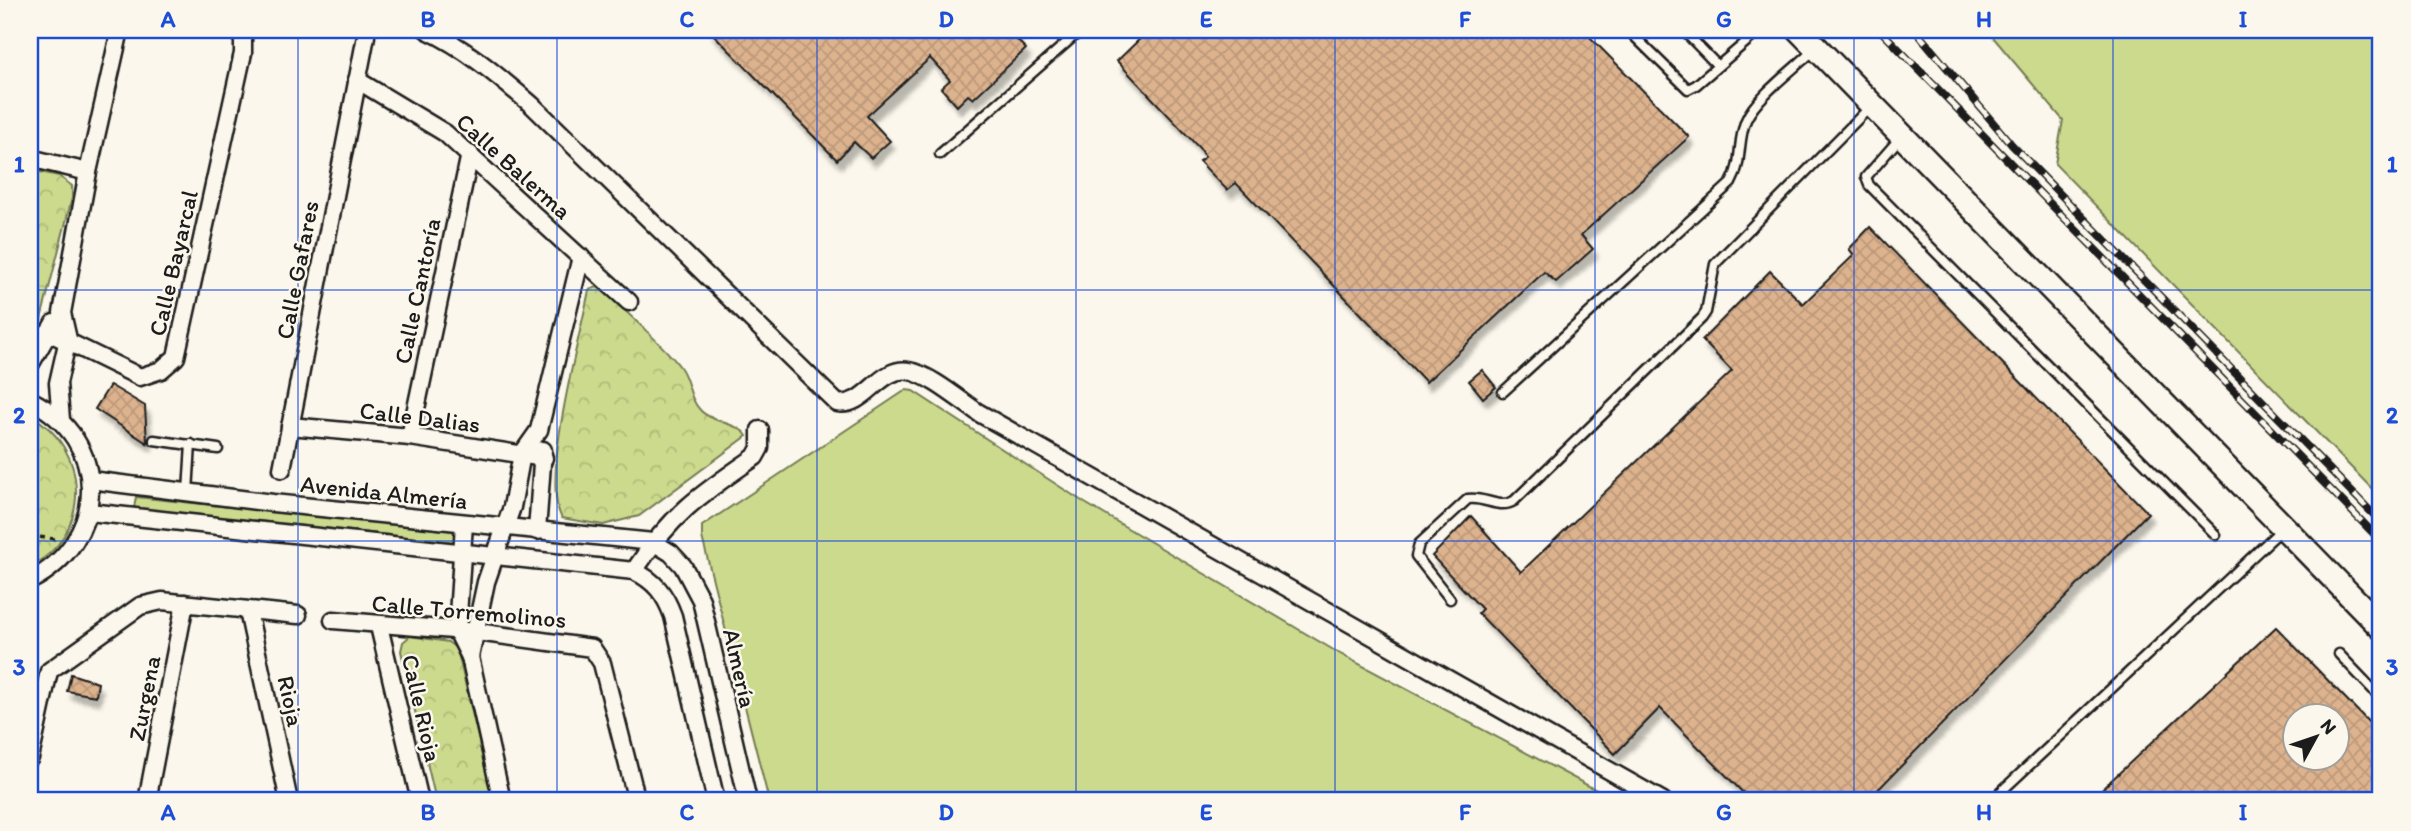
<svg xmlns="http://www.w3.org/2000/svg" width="2411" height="831" viewBox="0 0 2411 831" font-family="Itim,sans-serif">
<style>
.grass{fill:#ccda8d;stroke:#747b54;stroke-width:2}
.park{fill:url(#park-crowns);stroke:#747b54;stroke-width:2}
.building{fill:url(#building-cross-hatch);stroke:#1c1c1c;stroke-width:2;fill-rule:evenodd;filter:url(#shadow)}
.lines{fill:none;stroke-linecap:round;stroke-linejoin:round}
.lane-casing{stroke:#1c1c1c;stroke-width:13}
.street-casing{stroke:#1c1c1c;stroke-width:21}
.secondary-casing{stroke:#1c1c1c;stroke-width:28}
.path{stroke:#1c1c1c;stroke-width:3.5;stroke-dasharray:5 5;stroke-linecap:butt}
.lane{stroke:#fbf7ec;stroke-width:8}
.street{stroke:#fbf7ec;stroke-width:16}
.secondary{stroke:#fbf7ec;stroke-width:23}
.rail-casing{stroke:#1c1c1c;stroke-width:8}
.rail{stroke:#fbf7ec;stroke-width:5;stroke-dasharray:16;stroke-linecap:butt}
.grid{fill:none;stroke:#1d4ed8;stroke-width:2;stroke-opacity:0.55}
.labels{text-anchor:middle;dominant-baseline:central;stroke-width:5;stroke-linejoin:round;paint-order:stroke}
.street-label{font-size:24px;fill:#1c1c1c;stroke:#fbf7ec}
.neatline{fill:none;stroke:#1d4ed8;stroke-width:2.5}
.grid-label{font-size:23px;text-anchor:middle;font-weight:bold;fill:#1d4ed8}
</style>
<defs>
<pattern id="park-crowns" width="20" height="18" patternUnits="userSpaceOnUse" patternTransform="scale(1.75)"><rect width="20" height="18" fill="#ccda8d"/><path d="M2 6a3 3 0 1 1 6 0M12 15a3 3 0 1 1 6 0" fill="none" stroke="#afba79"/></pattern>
<pattern id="building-cross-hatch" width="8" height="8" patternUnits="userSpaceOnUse" patternTransform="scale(1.75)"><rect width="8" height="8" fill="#ddb38e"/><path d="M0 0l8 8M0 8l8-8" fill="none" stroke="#bd997a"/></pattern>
<filter id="shadow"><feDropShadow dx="4.5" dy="8" stdDeviation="2" flood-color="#0004"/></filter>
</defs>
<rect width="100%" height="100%" fill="#fbf7ec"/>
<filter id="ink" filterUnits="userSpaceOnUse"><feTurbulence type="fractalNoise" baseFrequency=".0143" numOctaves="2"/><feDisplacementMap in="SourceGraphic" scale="14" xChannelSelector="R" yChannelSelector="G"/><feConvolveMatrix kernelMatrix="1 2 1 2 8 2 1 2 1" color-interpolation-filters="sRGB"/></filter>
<g filter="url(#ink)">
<g class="grass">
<path d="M 1987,30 L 2381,30 L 2381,498 L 2055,164 L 2063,120 Z"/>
<path d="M 906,390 L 913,391 L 1085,503 L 1342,655 L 1617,801 L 769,801 L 702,537 L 702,526 Z"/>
<path d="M 136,497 L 456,531 L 455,542 L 134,508 Z"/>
</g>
<g class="park">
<path d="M 30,170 L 59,176 L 72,186 L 72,198 L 40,323 L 30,345 Z"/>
<path d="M 597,287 C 613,298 669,351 680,367 C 690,380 688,398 701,411 C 713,423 739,423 747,436 L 639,516 L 603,525 L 562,518 C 540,483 579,340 588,295 L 589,290 Z"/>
<path d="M 30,415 C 90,447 93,535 30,567 Z"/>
<path d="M 410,636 L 448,642 L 457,649 L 493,801 L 436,801 L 401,651 L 403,642 Z"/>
</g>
<g class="building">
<path d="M 709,30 L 1020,30 L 1013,36 L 1026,49 L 973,99 L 968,95 L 957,106 L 941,88 L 950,80 L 930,58 L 867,116 L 890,141 L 871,158 L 854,142 L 837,160 Z"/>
<path d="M 1149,30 L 1583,30 L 1689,137 L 1581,235 L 1593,249 L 1556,282 L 1544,272 L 1426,382 L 1236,183 L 1227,190 L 1199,161 L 1205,157 L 1202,151 L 1117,61 Z"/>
<path d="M 1870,227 L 2148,513 L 1867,801 L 1751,801 L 1660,708 L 1615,754 L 1478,613 L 1482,609 L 1432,556 L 1471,516 L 1521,572 L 1732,371 L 1702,340 L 1770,271 L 1803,304 L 1854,255 L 1849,249 Z"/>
<path d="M 1482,370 L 1496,387 L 1483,398 L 1469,381 Z"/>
<path d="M 110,385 L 145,406 L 147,443 L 95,409 Z"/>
<path d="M 2276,627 L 2381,735 L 2381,801 L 2089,801 ZM 2295,716 L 2337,716 L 2337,758 L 2295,758 Z"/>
<path d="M 71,674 L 98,683 L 96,696 L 67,691 Z"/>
</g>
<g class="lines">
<g class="lane-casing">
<g id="lane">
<path d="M 1628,30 L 1688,89 L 1696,85 L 1760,30"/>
<path d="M 1683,30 L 1718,66"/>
<path d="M 1900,138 L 1866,177 L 1869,185 L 2216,535"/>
<path d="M 940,154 L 1081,30"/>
<path d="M 1503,392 L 1731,183 C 1743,162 1737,141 1746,120 C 1756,97 1795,68 1814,50"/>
<path d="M 154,440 L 218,449"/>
<path d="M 188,492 L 191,444"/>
<path d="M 1450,599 L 1416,556 L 1419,544 L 1468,499 C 1484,496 1499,510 1514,501 L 1702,318 L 1706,312 L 1715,264 L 1870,107"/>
<path d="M 2339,654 L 2381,698"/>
<path d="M 1991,801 L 2282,529"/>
</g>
</g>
<g class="street-casing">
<g id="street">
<path d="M 427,30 C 466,48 499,77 532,105 L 837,403 C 866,408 879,366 909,371 C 929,374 961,401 979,413 L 1663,801"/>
<path d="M 357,80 L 445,133 L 629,302"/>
<path d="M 30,158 L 88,172"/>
<path d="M 48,332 L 140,377 L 161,370 L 176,357 L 243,53 L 243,38 L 234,30"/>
<path d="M 30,365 L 54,323"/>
<path d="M 30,400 C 111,440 109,540 30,581"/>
<path d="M 61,420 L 58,383 L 68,339 L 62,313 L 88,172 L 120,30"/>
<path d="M 290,426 L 410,437 L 544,458"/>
<path d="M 410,437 L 470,154"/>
<path d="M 282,469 L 366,36"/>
<path d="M 90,480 L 273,503 L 653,542 L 671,553 L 683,566 L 701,600 L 748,801"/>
<path d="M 89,512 L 634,571 C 655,581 665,594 673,616 L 716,801"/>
<path d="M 464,524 L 457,631 L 470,657 L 502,801"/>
<path d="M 537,531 L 543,450"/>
<path d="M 634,571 C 671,514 701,494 755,457 L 760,448 L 760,430"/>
<path d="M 248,611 L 289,801"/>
<path d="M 333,620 L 477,632 L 592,648 L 602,663 L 637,801"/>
<path d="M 379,626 L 420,801"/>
<path d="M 470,657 L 486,582 L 512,507 L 522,454 L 539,430 L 581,257"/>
<path d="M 30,758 L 49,671 L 140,606 L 162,601 L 298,615"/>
<path d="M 147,801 L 185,603"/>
</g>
</g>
<g class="secondary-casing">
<path id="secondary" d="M 1799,30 L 2381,627"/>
</g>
<path class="path" d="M 30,536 L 55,539"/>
<use href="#lane" class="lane"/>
<use href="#street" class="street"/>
<use href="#secondary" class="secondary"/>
<g class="rail-casing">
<g id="rail">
<path d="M 1880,30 L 2381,541"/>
<path d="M 1915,30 L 2012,145 L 2381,522"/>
</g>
</g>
<use href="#rail" class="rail"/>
</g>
</g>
<path class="grid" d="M 298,30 L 298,801M 557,30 L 557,801M 817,30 L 817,801M 1076,30 L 1076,801M 1335,30 L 1335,801M 1595,30 L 1595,801M 1854,30 L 1854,801M 2113,30 L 2113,801M 30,290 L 2381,290M 30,541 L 2381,541"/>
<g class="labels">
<g class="street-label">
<text transform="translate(514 166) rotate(42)">Calle Balerma</text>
<text transform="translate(173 263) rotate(-77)">Calle Bayarcal</text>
<text transform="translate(297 270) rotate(-79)">Calle Gafares</text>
<text transform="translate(417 291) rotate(-78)">Calle Cantoría</text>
<text transform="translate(420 417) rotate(7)">Calle Dalias</text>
<text transform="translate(384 492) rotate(6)">Avenida Almería</text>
<text transform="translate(469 611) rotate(5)">Calle Torremolinos</text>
<text transform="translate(740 668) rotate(77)">Almería</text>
<text transform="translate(144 698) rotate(-79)">Zurgena</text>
<text transform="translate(291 701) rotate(78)">Rioja</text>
<text transform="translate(422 708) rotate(77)">Calle Rioja</text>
</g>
</g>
<rect width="2411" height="831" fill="none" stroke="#fbf7ec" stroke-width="77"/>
<g transform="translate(2316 737) rotate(50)"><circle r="33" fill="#fbf7ec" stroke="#a29f99" stroke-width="2"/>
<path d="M0-5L12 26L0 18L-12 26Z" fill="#1c1c1c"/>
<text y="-10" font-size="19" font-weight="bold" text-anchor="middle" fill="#1c1c1c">N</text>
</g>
<rect x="38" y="38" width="2334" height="754" class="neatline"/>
<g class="grid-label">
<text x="168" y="27">A</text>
<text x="428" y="27">B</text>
<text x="687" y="27">C</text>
<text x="946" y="27">D</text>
<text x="1206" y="27">E</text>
<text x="1465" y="27">F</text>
<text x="1724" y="27">G</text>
<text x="1984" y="27">H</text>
<text x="2243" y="27">I</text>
<text x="19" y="172">1</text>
<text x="2392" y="172">1</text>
<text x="19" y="423">2</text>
<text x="2392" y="423">2</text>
<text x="19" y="675">3</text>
<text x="2392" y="675">3</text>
<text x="168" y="820">A</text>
<text x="428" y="820">B</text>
<text x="687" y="820">C</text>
<text x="946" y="820">D</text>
<text x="1206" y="820">E</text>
<text x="1465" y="820">F</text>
<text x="1724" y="820">G</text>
<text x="1984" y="820">H</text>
<text x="2243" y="820">I</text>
</g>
</svg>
